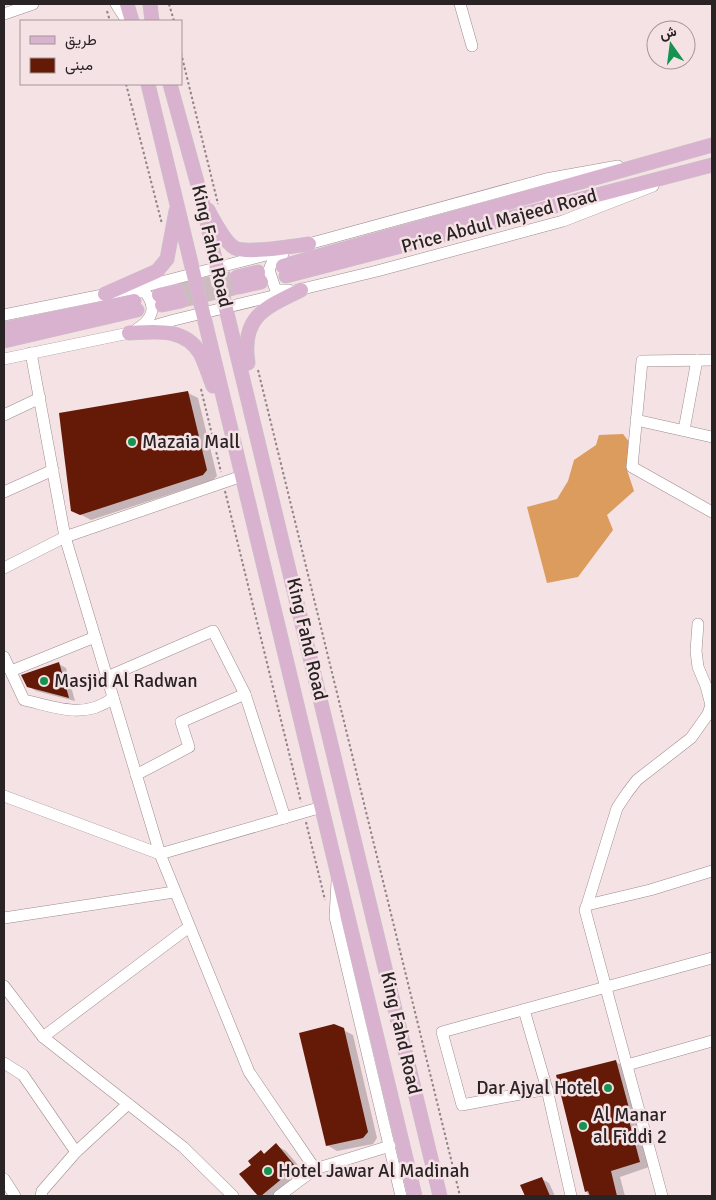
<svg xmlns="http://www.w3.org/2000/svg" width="716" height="1200" viewBox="0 0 716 1200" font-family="Signika,Vazirmatn,sans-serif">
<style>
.forest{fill:#db9c5d}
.shadow{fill:#0003}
.building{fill:#641a06}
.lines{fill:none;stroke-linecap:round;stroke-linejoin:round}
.major-tunnel{stroke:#ccbcbf;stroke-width:14;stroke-dasharray:14 7;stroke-linecap:butt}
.minor-casing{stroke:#9d8c8f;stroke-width:12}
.major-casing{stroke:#c8c6c6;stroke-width:15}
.path{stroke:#908385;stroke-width:2;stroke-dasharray:2.5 2.5;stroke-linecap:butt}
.minor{stroke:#fff;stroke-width:11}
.major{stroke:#d9b2cf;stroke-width:14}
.poi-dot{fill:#169350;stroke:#f5e2e5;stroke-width:2}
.labels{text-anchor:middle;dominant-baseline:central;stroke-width:5;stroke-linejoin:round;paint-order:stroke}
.street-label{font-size:19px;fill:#2a2325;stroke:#f5e2e5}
.poi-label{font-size:19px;fill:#2a2325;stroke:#f5e2e5;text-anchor:start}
</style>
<rect width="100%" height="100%" fill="#f5e2e5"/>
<path class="forest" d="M 623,434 L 630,443 L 627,470 L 634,491 L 607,515 L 613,530 L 578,577 L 547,583 L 527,507 L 557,499 L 568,481 L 574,460 L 596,445 L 599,435 Z"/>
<g class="shadow">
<path d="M 188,393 L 198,398 L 217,476 L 213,480 L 91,520 L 72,510 Z"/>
<path d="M 59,664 L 66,668 L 75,701 L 36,691 L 28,686 Z"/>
<path d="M 343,1030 L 353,1035 L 377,1138 L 373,1144 L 337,1151 L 327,1145 Z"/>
<path d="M 616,1062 L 625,1067 L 649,1167 L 620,1177 L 625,1196 L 588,1196 L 557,1076 Z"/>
<path d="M 276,1145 L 286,1151 L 305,1173 L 278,1196 L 259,1196 L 241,1174 L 253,1165 L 261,1152 L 265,1154 Z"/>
<path d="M 542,1179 L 549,1183 L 555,1196 L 526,1196 L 522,1186 Z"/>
</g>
<g class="building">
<path d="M 188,391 L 207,470 L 203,475 L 80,515 L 71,511 L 59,413 Z"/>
<path d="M 59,662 L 69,698 L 27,687 L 21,675 Z"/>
<path d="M 334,1024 L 344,1028 L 368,1132 L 363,1138 L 326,1146 L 299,1033 Z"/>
<path d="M 616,1060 L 629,1108 L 626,1109 L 640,1162 L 611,1171 L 617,1196 L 590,1196 L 588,1191 L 585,1192 L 556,1075 Z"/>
<path d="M 276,1143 L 296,1167 L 261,1196 L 258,1196 L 239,1174 L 251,1165 L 248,1161 L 261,1150 L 264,1154 Z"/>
<path d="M 542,1177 L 550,1196 L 525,1196 L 520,1185 Z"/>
</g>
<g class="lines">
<g class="major-tunnel">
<path d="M 177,291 L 237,277"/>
<path d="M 181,301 L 239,287"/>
</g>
<g class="minor-casing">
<g id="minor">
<path d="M 116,4 L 127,21"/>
<path d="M 460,4 L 472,46"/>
<path d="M 4,14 L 33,4"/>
<path d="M 301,246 L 546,179 L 618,166"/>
<path d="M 283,254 L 273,260 L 269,270 L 275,288 L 278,290 L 289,290"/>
<path d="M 132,292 L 145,292 C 157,307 153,319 137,329"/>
<path d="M 4,315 L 142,287 L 274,253"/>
<path d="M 4,359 L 129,333 L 174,320 L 377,271 L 563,221 L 653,186"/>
<path d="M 712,360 L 642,361 L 632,467 L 712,512"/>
<path d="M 4,415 L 40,398"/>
<path d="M 636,420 L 712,437"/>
<path d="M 684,430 L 697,360"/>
<path d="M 4,492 L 53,470"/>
<path d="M 4,568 L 65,537 L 242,476"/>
<path d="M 4,657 L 24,700 C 56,707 84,720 113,698"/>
<path d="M 11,671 L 95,637"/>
<path d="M 107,677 L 213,631 L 245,694 L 285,818"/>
<path d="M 136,775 L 189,747 L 181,722 L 245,694"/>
<path d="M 4,796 L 160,854 L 65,537 L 31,353"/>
<path d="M 337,882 L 335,917 L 401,1196"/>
<path d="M 587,905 L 617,808 L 627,793 L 637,780 L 691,738 L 708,714 L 711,705 L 706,686 L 698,667 L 696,651 L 698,624"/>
<path d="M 4,918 L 174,892"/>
<path d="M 4,986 L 43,1037 L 183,1147 L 233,1196"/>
<path d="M 524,1010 L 547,1089"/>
<path d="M 43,1037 L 189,927"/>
<path d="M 4,1063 L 23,1075 L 76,1152"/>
<path d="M 627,1065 L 712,1041"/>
<path d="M 315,1169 L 249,1072 L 160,854 L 322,807"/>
<path d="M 4,1179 L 15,1196"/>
<path d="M 41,1196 L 42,1191 L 76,1152 L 128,1104"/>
<path d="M 279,1196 L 315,1169 L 390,1146"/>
<path d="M 571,1196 L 547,1089 L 462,1105 L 442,1032 L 712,958"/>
<path d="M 662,1196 L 585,910 L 587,905 L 650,890 L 712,871"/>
</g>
</g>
<g class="major-casing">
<g id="major">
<path d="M 127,4 L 132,21"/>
<path d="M 150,4 L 152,21"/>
<path d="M 148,84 L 415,1196"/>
<path d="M 170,84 L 202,200 L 226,309 L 440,1196"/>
<path d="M 208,210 C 213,219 225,243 235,248 C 248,254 293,246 309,244"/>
<path d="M 283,266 L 712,145"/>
<path d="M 286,276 L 712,165"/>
<path d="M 237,277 L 258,272"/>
<path d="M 239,287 L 261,282"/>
<path d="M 105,294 L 157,271 L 167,259 L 176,211"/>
<path d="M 159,295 L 177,291"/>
<path d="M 162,305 L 181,301"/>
<path d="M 4,329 L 134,301"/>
<path d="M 129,333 C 155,332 184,327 200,353 C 205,363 209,376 213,386"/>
<path d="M 4,341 L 137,310"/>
<path d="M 248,363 C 241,317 264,308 301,290"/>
</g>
</g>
<g class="path">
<path d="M 169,4 L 174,21"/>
<path d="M 107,11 L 110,21"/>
<path d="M 181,53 L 218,204"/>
<path d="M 126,84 L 162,224"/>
<path d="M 258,370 L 460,1196"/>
<path d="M 201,389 L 221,472"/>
<path d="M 225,491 L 301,802"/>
<path d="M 306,822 L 325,900"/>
</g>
<use href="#minor" class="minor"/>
<use href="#major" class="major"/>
</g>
<g class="poi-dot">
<circle cx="132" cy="442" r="5"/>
<circle cx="44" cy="681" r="5"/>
<circle cx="608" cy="1088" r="5"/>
<circle cx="583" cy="1126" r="5"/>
<circle cx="268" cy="1171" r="5"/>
</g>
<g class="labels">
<g class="street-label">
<text transform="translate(499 221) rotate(-15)">Price Abdul Majeed Road</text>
<text transform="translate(212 246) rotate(77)">King Fahd Road</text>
<text transform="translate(307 639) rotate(77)">King Fahd Road</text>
<text transform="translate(401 1033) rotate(77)">King Fahd Road</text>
</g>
<g class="poi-label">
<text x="142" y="442">Mazaia Mall</text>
<text x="54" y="681">Masjid Al Radwan</text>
<text x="598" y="1088" text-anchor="end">Dar Ajyal Hotel</text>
<text x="593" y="1115">Al Manar<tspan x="593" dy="22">al Fiddi 2</tspan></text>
<text x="278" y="1171">Hotel Jawar Al Madinah</text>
</g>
</g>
<rect width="716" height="1200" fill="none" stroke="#2a2325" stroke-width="10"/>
<rect x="20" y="20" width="162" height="65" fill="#f5e2e5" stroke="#a49698"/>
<rect x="30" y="36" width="25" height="8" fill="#d9b2cf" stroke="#a49698"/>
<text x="65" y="45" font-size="15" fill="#2a2325">طريق</text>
<rect x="30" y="58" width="25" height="15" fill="#641a06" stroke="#a49698"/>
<text x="65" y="70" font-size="15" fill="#2a2325">مبنى</text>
<g transform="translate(671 45) rotate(346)"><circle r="24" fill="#f5e2e5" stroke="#a49698"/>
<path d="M0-4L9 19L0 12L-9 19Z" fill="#169350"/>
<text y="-8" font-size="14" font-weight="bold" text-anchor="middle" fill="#2a2325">ش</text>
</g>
</svg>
